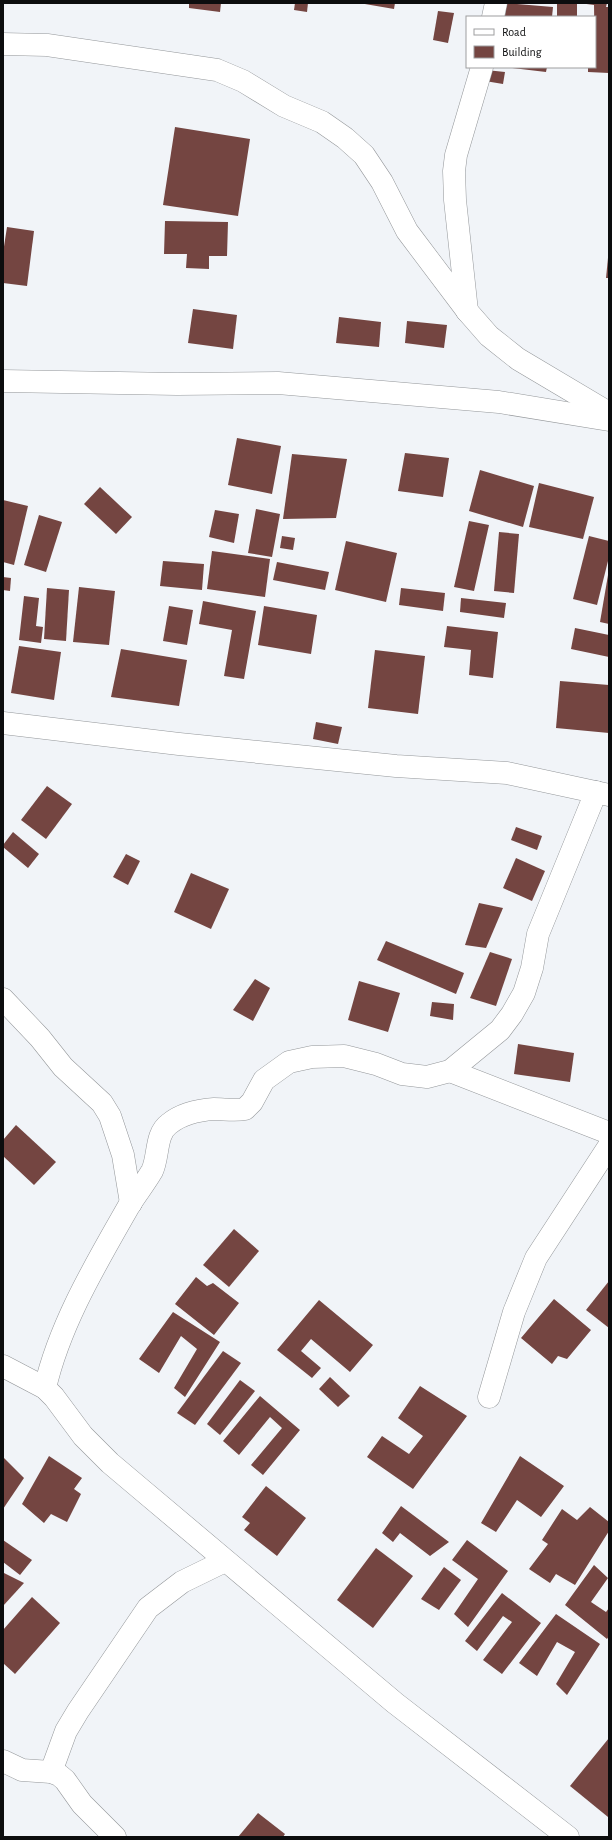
<svg xmlns="http://www.w3.org/2000/svg" width="612" height="1840" viewBox="0 0 612 1840" font-family="'Alegreya Sans',sans-serif">
<style>
.building{fill:#744541}
.lines{fill:none;stroke-linecap:round;stroke-linejoin:round}
.minor-casing{stroke:#94979a;stroke-width:23}
.minor{stroke:#fff;stroke-width:22}
</style>
<rect width="100%" height="100%" fill="#f1f4f8"/>
<g class="building">
<path d="M 189,3 L 221,3 L 220,12 L 189,8 Z"/>
<path d="M 295,3 L 308,3 L 307,12 L 294,10 Z"/>
<path d="M 359,3 L 395,3 L 394,9 Z"/>
<path d="M 506,3 L 553,7 L 552,17 L 505,17 Z"/>
<rect x="557" y="3" width="20" height="14"/>
<path d="M 579,3 L 607,3 L 606,7 L 609,7 L 609,73 L 588,72 L 588,67 L 595,67 L 594,5 Z"/>
<path d="M 438,11 L 454,13 L 448,43 L 433,40 Z"/>
<path d="M 503,67 L 547,67 L 546,72 Z"/>
<path d="M 486,70 L 505,72 L 503,84 L 485,81 Z"/>
<path d="M 175,127 L 250,139 L 238,216 L 163,205 Z"/>
<path d="M 165,221 L 228,222 L 227,256 L 209,256 L 209,269 L 186,268 L 187,254 L 164,254 Z"/>
<path d="M 7,227 L 34,231 L 27,286 L 3,283 L 3,253 Z"/>
<path d="M 608,258 L 609,258 L 609,278 L 606,278 Z"/>
<path d="M 193,309 L 237,315 L 233,349 L 188,343 Z"/>
<path d="M 339,317 L 381,322 L 379,347 L 336,343 Z"/>
<path d="M 407,321 L 447,325 L 444,348 L 405,343 Z"/>
<path d="M 237,438 L 281,446 L 272,494 L 228,485 Z"/>
<path d="M 405,453 L 449,458 L 443,497 L 398,491 Z"/>
<path d="M 292,454 L 347,459 L 336,518 L 283,519 Z"/>
<path d="M 480,470 L 534,486 L 523,527 L 469,511 Z"/>
<path d="M 539,483 L 594,497 L 583,539 L 529,527 Z"/>
<path d="M 100,487 L 132,517 L 116,534 L 84,504 Z"/>
<path d="M 3,500 L 28,506 L 14,565 L 3,562 Z"/>
<path d="M 256,509 L 280,514 L 272,557 L 248,553 Z"/>
<path d="M 215,510 L 239,514 L 234,543 L 209,537 Z"/>
<path d="M 39,515 L 62,522 L 46,572 L 24,565 Z"/>
<path d="M 469,521 L 489,525 L 474,591 L 454,587 Z"/>
<path d="M 499,532 L 519,534 L 514,593 L 494,591 Z"/>
<path d="M 282,536 L 295,538 L 293,550 L 280,548 Z"/>
<path d="M 589,536 L 609,541 L 609,557 L 597,605 L 573,599 Z"/>
<path d="M 346,541 L 397,553 L 386,602 L 335,590 Z"/>
<path d="M 212,551 L 270,559 L 265,597 L 207,589 Z"/>
<path d="M 163,561 L 204,564 L 202,590 L 160,586 Z"/>
<path d="M 277,562 L 329,572 L 325,590 L 273,580 Z"/>
<path d="M 608,575 L 609,575 L 609,624 L 600,622 Z"/>
<path d="M 3,577 L 11,578 L 10,591 L 3,590 Z"/>
<path d="M 79,587 L 115,591 L 109,645 L 73,642 Z"/>
<path d="M 47,588 L 69,590 L 66,641 L 44,639 Z"/>
<path d="M 401,588 L 445,593 L 443,611 L 399,605 Z"/>
<path d="M 24,596 L 39,598 L 36,626 L 43,627 L 41,643 L 19,640 Z"/>
<path d="M 461,598 L 506,603 L 504,618 L 460,612 Z"/>
<path d="M 203,601 L 256,611 L 244,679 L 224,676 L 232,630 L 199,624 Z"/>
<path d="M 169,606 L 193,610 L 187,645 L 163,641 Z"/>
<path d="M 264,606 L 317,615 L 311,654 L 258,645 Z"/>
<path d="M 447,626 L 498,632 L 493,678 L 469,675 L 471,650 L 444,647 Z"/>
<path d="M 575,628 L 609,635 L 609,657 L 571,649 Z"/>
<path d="M 19,646 L 61,652 L 54,700 L 11,693 Z"/>
<path d="M 121,649 L 187,660 L 179,706 L 111,697 Z"/>
<path d="M 375,650 L 425,656 L 418,714 L 368,708 Z"/>
<path d="M 560,681 L 609,685 L 609,733 L 556,728 Z"/>
<path d="M 316,722 L 342,727 L 338,744 L 313,739 Z"/>
<path d="M 47,786 L 72,804 L 46,839 L 21,820 Z"/>
<path d="M 516,827 L 542,836 L 537,850 L 511,840 Z"/>
<path d="M 13,832 L 39,854 L 28,868 L 3,847 L 3,845 Z"/>
<path d="M 126,854 L 140,861 L 128,885 L 113,877 Z"/>
<path d="M 516,858 L 545,871 L 532,901 L 503,888 Z"/>
<path d="M 191,873 L 229,889 L 211,929 L 174,912 Z"/>
<path d="M 479,903 L 503,908 L 486,948 L 465,945 Z"/>
<path d="M 386,941 L 464,973 L 456,994 L 377,960 Z"/>
<path d="M 490,952 L 512,959 L 496,1006 L 470,998 Z"/>
<path d="M 255,979 L 270,988 L 253,1021 L 233,1010 Z"/>
<path d="M 359,981 L 400,993 L 388,1032 L 348,1020 Z"/>
<path d="M 432,1002 L 454,1004 L 453,1020 L 430,1016 Z"/>
<path d="M 518,1044 L 574,1053 L 570,1082 L 514,1074 Z"/>
<path d="M 16,1125 L 56,1162 L 34,1185 L 3,1156 L 3,1140 Z"/>
<path d="M 234,1229 L 259,1251 L 229,1287 L 203,1265 Z"/>
<path d="M 196,1277 L 207,1286 L 213,1283 L 239,1303 L 214,1335 L 175,1304 Z"/>
<path d="M 609,1281 L 609,1328 L 586,1310 Z"/>
<path d="M 554,1299 L 591,1330 L 567,1359 L 558,1356 L 552,1364 L 521,1338 Z"/>
<path d="M 319,1300 L 373,1345 L 350,1372 L 311,1339 L 301,1351 L 321,1368 L 312,1378 L 277,1350 Z"/>
<path d="M 173,1312 L 220,1342 L 185,1397 L 174,1388 L 197,1349 L 181,1336 L 159,1373 L 139,1359 Z"/>
<path d="M 223,1351 L 241,1363 L 195,1425 L 177,1413 Z"/>
<path d="M 330,1377 L 350,1396 L 338,1407 L 319,1389 Z"/>
<path d="M 240,1380 L 255,1391 L 220,1435 L 207,1424 Z"/>
<path d="M 420,1386 L 467,1416 L 413,1489 L 367,1457 L 382,1436 L 409,1454 L 423,1436 L 398,1418 Z"/>
<path d="M 260,1396 L 300,1430 L 263,1475 L 251,1465 L 282,1428 L 270,1417 L 239,1455 L 223,1441 Z"/>
<path d="M 49,1456 L 82,1478 L 74,1489 L 81,1494 L 67,1522 L 51,1514 L 44,1523 L 22,1504 Z"/>
<path d="M 520,1456 L 564,1486 L 541,1517 L 517,1500 L 496,1532 L 481,1523 Z"/>
<path d="M 3,1457 L 24,1478 L 3,1509 Z"/>
<path d="M 266,1486 L 306,1518 L 277,1556 L 244,1530 L 250,1523 L 242,1517 Z"/>
<path d="M 401,1506 L 449,1542 L 430,1556 L 400,1533 L 393,1542 L 382,1533 Z"/>
<path d="M 590,1507 L 609,1522 L 609,1531 L 575,1585 L 556,1574 L 550,1583 L 529,1569 L 548,1544 L 542,1540 L 562,1509 L 577,1520 Z"/>
<path d="M 3,1540 L 32,1560 L 20,1575 L 3,1562 Z"/>
<path d="M 467,1540 L 508,1571 L 468,1627 L 454,1614 L 478,1579 L 452,1560 Z"/>
<path d="M 376,1548 L 413,1576 L 373,1628 L 337,1600 Z"/>
<path d="M 594,1565 L 608,1578 L 591,1602 L 606,1612 L 609,1608 L 609,1636 L 607,1639 L 565,1605 Z"/>
<path d="M 444,1567 L 461,1580 L 439,1610 L 421,1599 Z"/>
<path d="M 4,1573 L 24,1583 L 3,1606 L 3,1574 Z"/>
<path d="M 502,1593 L 541,1623 L 502,1674 L 483,1660 L 512,1622 L 503,1616 L 477,1651 L 465,1641 Z"/>
<path d="M 32,1597 L 60,1623 L 15,1674 L 3,1663 L 3,1630 Z"/>
<path d="M 556,1614 L 600,1644 L 567,1695 L 556,1684 L 575,1652 L 557,1642 L 537,1676 L 519,1663 Z"/>
<path d="M 609,1738 L 609,1815 L 608,1817 L 570,1786 Z"/>
<path d="M 258,1813 L 285,1834 L 283,1837 L 238,1837 Z"/>
</g>
<g class="lines">
<g class="minor-casing">
<g id="minor">
<path d="M 493,17 L 496,3"/>
<path d="M 3,44 L 47,45 L 217,70 L 243,81 L 284,106 L 322,122 L 345,138 L 364,155 L 382,182 L 407,231 L 468,312 L 489,336 L 518,359 L 609,413"/>
<path d="M 467,311 L 455,200 L 454,171 L 456,155 L 482,67"/>
<path d="M 3,381 L 177,384 L 278,383 L 499,402 L 609,420"/>
<path d="M 3,723 L 179,744 L 396,766 L 507,773 L 609,795"/>
<path d="M 3,999 L 40,1038 L 63,1067 L 102,1103 L 110,1116 L 123,1155 L 131,1203"/>
<path d="M 450,1071 L 609,1133"/>
<path d="M 3,1366 L 45,1388 L 54,1397 L 83,1436 L 110,1463 L 142,1490 L 395,1703 L 568,1837"/>
<path d="M 45,1388 C 60,1323 97,1262 130,1204 C 137,1193 145,1183 152,1171 C 159,1157 155,1134 169,1124 C 181,1114 199,1110 214,1109 C 224,1109 235,1111 245,1109 L 252,1102 L 264,1080 L 289,1062 L 312,1057 L 344,1056 L 376,1064 L 402,1074 L 427,1077 L 450,1071 L 500,1030 L 512,1014 L 524,993 L 532,968 L 538,934 L 596,792"/>
<path d="M 489,1397 L 514,1312 L 536,1258 L 609,1146"/>
<path d="M 3,1761 L 22,1770 L 51,1772 L 59,1775 L 65,1780 L 82,1804 L 115,1837"/>
<path d="M 51,1772 L 66,1731 L 78,1711 L 148,1608 L 182,1582 L 225,1561"/>
</g>
</g>
<use href="#minor" class="minor"/>
</g>
<rect width="612" height="1840" fill="none" stroke="#0c0d0e" stroke-width="8"/>
<rect x="466" y="16" width="130" height="52" fill="#ffffff" stroke="#9e9e9f"/>
<rect x="474" y="29" width="20" height="6" fill="#ffffff" stroke="#9e9e9f"/>
<text x="502" y="36" font-size="12" fill="#0c0d0e">Road</text>
<rect x="474" y="46" width="20" height="12" fill="#744541" stroke="#9e9e9f"/>
<text x="502" y="56" font-size="12" fill="#0c0d0e">Building</text>
</svg>
